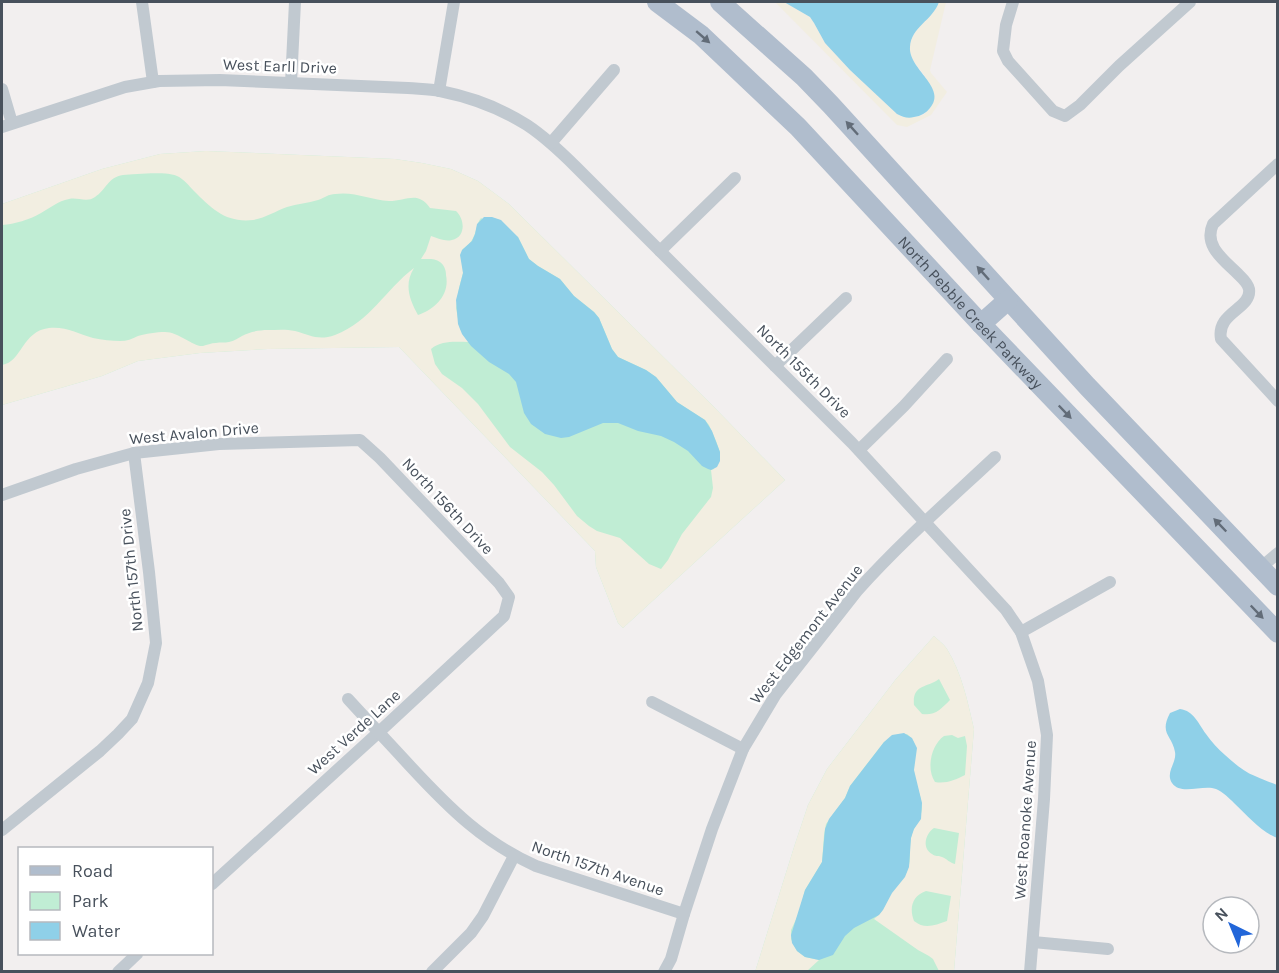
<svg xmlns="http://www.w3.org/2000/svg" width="1279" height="973" viewBox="0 0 1279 973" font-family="Karla,sans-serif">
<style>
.green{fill:#c0edd4}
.sand{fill:#f2eee1;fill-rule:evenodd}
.water{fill:#8fd0e8}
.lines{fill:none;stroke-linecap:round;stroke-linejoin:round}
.minor{stroke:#c1c9d0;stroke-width:12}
.primary{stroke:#b0bdcd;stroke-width:20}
.oneway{fill:#626c78}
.labels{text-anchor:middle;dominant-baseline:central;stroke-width:5;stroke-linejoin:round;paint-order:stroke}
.street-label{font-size:16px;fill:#48515c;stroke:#fff}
</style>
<rect width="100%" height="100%" fill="#f2efef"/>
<g class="green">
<path d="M 206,151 L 395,159 L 422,163 L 451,169 L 478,181 L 509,204 L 713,406 L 785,480 L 623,628 L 618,623 L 596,567 L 595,551 L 399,347 L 268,349 L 200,353 L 138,361 L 102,376 L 2,405 L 2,204 L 102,169 L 160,154 Z"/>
<path d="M 934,636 C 938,640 944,644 947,649 C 962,673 968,703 974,729 L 954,971 L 755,972 L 795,844 L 808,805 L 827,769 L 896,679 Z"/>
</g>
<g class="sand">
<path d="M 775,2 L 784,2 L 810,17 L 814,23 L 825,43 L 850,70 L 897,114 L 903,117 L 915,117 L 923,115 L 931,107 C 930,98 930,86 926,78 C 917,63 903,56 913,36 C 920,22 934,16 939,2 L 946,2 L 930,70 L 931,73 L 947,92 L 931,115 L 907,127 L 897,125 Z"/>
<path d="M 206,151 L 395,159 L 422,163 L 451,169 L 478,181 L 509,204 L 713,406 L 785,480 L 623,628 L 618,623 L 596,567 L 595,551 L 399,347 L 268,349 L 200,353 L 138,361 L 102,376 L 2,405 L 2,365 C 22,362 22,331 49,328 C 65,326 79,334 93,338 C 102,340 112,341 120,341 C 127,341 132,339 138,336 C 145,334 157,332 165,332 C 179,332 193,347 203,346 C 207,345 211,343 216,343 C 220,342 225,343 229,342 C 234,341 238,338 242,336 C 249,332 259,330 268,330 C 277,330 286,329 295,331 C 310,335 318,341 335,335 C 371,321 385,290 414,268 C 404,284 409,299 418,315 C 435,309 450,295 446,275 C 446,270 444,265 440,262 C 435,258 428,259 421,259 L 426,251 L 431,236 C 438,238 445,242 452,240 C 466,237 465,219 456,211 L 430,208 C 418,190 406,201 389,201 C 371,200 354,191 335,194 C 329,194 324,198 318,200 C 308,203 297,204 287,207 C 276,211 265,218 253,220 C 226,223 212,209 194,191 C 189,186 184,179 177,176 C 167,171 135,174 123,175 C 108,177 106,190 95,197 C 87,203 78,197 69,199 C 58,201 50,208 41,213 C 29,220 15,224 2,225 L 2,204 L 102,169 L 160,154 ZM 481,218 L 518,237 L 529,259 L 538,266 L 560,279 L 574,296 L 594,312 L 599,318 L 612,349 L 618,357 L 646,370 L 656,377 L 677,402 L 705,420 L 709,425 L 716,441 L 720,452 L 714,469 L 711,470 L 713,488 L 711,497 L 682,534 L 668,560 L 661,569 L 649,564 L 620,538 L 597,531 L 589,526 L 577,516 L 554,485 L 542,472 L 510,447 L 478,404 L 462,388 L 442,374 L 435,364 L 431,349 C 442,340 455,342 469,342 L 460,329 L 456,308 L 459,288 L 463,273 L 462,250 C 466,246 471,243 473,238 C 477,231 476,224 481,218 Z"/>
<path d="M 934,636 C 938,640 944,644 947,649 C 962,673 968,703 974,729 L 954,971 L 939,971 L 933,959 L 929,956 L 918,950 L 874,919 C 885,911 885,902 892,892 C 899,884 906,877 909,865 C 911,856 909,847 911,838 C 913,826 921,821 922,808 C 922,796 915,784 914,772 C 912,757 922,746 907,734 L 884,742 L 850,786 L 845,798 L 826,824 L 824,835 L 822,862 L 805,890 L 799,913 L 791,930 L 791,939 L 797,951 L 805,957 L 819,960 L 807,971 L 755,972 L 795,844 L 808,805 L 827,769 L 896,679 ZM 939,679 L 950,700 C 941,709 935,716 922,714 L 914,705 C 912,684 927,688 939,679 ZM 952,735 L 958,738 L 965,736 L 967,746 L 965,775 C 955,780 946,784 935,782 C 926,769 931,745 944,736 ZM 934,828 L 959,833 L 955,864 C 950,863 947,859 942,857 C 937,855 936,857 932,854 C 921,848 926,833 934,828 ZM 926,891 L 951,896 L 947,921 C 935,925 925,930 914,921 C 909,908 912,896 926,891 Z"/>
</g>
<g class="water">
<path d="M 784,2 L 939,2 C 933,20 911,27 910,47 C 908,69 948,88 930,108 C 926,113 921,116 914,117 C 908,119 903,117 897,114 L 850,70 L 825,43 L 814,23 L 810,17 Z"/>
<path d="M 484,217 L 492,217 L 501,220 L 518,237 L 529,259 L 538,266 L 560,279 L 574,296 L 594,312 L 599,318 L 612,349 L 618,357 L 646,370 L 656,377 L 677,402 L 705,420 L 712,431 L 720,452 L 720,461 L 717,467 L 711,470 L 708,469 L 702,466 L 688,451 L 674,442 L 661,436 L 638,431 L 618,423 L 603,423 L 569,437 L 561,438 L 545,434 L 531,424 L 524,413 L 516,382 L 509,374 L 489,362 L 471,346 L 462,334 L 458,324 L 456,300 L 463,273 L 460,255 L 462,250 L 472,241 L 475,234 L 477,224 Z"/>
<path d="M 1180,709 C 1194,711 1198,723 1206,734 C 1211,741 1218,749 1225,755 C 1234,763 1244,772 1255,776 C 1263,780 1270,782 1277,785 L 1277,838 C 1260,831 1248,816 1234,803 C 1229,798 1223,792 1216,789 C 1203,784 1181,796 1172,783 C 1165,772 1177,763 1175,752 C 1172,735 1159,734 1170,713 Z"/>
<path d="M 904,733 L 912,738 L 917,748 L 914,770 L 922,803 L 921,819 L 914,829 L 911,838 L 909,867 L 905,877 L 892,893 L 883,910 L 879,915 L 854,928 L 845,936 L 833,955 L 819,960 L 805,957 L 797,951 L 792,943 L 791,935 L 805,890 L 822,862 L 825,829 L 829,819 L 845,798 L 850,786 L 884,742 L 892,735 Z"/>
</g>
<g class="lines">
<g class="minor">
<path d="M 142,2 L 153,82"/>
<path d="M 1013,2 L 1006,25 L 1003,51 L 1008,61 L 1053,111 L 1065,116 L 1080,105 L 1119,66 L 1190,2"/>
<path d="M 291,83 L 295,2"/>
<path d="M 2,89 L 12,123"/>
<path d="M 439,91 L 454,2"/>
<path d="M 2,127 L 125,87 L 159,81 L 220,80 L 408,88 C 419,89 430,89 440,91 C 470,97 502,109 527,125 C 545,137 561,152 576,167 L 852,443 L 1006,610 L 1021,632 L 1038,681 L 1047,735 L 1044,799 L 1030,972"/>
<path d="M 551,143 L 614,70"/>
<path d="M 1278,164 L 1213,224 C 1203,246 1224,260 1238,274 C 1242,278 1248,283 1249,289 C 1252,309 1216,312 1221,339 L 1278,401"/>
<path d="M 660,251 L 735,178"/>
<path d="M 775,366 L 846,298"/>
<path d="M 859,450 L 904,406 L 947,359"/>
<path d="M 2,495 L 76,469 L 134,453 L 219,444 L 360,440 L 380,458 L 499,583 L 509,597 L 504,616 L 379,732 L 212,884"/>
<path d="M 1260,568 L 1278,553"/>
<path d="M 1021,632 L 1110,582"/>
<path d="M 348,699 C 369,722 390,744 411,767 C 450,809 483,842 536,866 L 684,914"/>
<path d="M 652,702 L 743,749"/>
<path d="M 2,830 L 100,751 L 118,734 L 132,719 L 148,683 L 156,643 L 149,572 L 134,453"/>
<path d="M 1033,942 L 1108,949"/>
<path d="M 118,972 L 137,954"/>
<path d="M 432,972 L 471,933 L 483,916 L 514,856"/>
<path d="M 664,972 L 671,959 L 684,914 L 712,829 L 743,749 L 776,694 L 857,591 C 900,543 949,500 995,457"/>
</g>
<g class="primary">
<path id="s1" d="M 657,2 L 701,35 L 798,127 L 981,324 L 1278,633"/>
<path d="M 720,2 L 804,77 L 831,105 L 1087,386 L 1278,586"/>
<path d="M 981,324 L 1008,300"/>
</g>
</g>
<defs><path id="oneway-solid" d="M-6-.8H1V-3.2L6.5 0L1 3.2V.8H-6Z" transform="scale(1.5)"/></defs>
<g class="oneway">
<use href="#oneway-solid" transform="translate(703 37) rotate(41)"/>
<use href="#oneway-solid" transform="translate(852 128) rotate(-132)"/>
<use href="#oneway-solid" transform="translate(983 273) rotate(-132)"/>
<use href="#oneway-solid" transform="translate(1065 412) rotate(46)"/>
<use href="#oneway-solid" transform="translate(1220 525) rotate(-134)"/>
<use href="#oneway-solid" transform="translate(1257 612) rotate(46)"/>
</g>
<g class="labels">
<g class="street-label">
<text transform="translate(280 66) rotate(2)">West Earll Drive</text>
<text stroke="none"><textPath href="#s1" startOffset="442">North Pebble Creek Parkway</textPath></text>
<text transform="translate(804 371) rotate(45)">North 155th Drive</text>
<text transform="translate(194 433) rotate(-5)">West Avalon Drive</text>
<text transform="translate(448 506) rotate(47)">North 156th Drive</text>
<text transform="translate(131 570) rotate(-96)">North 157th Drive</text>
<text transform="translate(806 634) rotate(-52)">West Edgemont Avenue</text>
<text transform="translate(354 732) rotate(-42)">West Verde Lane</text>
<text transform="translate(1025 820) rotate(-86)">West Roanoke Avenue</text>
<text transform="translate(598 868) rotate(19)">North 157th Avenue</text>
</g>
</g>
<rect width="1279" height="973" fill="none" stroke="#48515c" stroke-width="6"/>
<rect x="18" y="847" width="195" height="108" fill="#ffffff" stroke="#b6b9be" stroke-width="1.5"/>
<rect x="30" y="866" width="30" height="9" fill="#b0bdcd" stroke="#b6b9be" stroke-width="1.5"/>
<text x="72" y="877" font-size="18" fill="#48515c">Road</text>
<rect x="30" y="892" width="30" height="18" fill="#c0edd4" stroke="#b6b9be" stroke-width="1.5"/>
<text x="72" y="907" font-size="18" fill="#48515c">Park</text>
<rect x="30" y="922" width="30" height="18" fill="#8fd0e8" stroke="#b6b9be" stroke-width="1.5"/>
<text x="72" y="937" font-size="18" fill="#48515c">Water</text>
<g transform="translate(1231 925) rotate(317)"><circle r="28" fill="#ffffff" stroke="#b6b9be" stroke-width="1.5"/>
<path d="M0-4.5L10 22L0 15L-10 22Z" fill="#2266d9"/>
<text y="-9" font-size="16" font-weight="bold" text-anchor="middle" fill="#48515c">N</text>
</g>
</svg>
